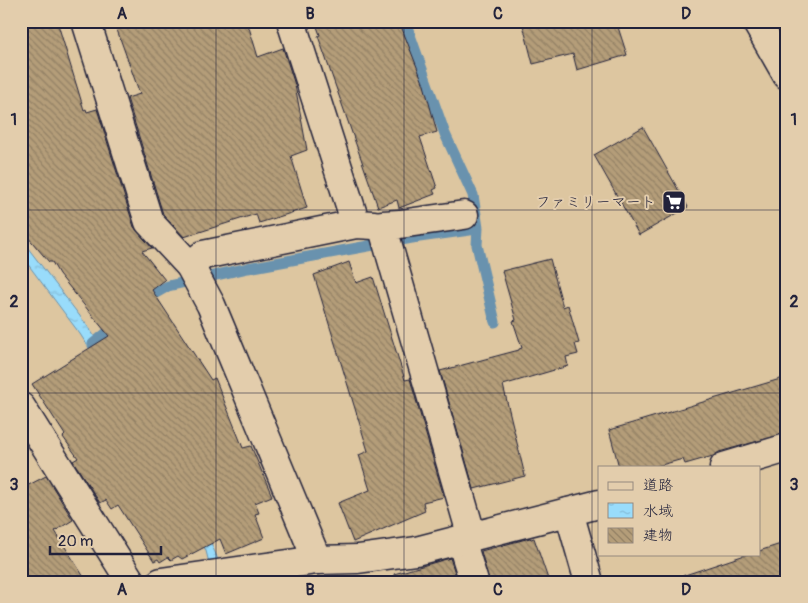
<svg xmlns="http://www.w3.org/2000/svg" width="808" height="603" viewBox="0 0 808 603" font-family="Pangolin,'Klee One',sans-serif">
<style>
.water{fill:url(#water-ripples);stroke:#6992ae}
.lines{fill:none;stroke-linecap:round;stroke-linejoin:round}
.stream{stroke:#6992ae;stroke-width:11}
.building{fill:url(#building-back-hatch);stroke:#22223b}
.minor-casing{stroke:#22223b;stroke-width:31}
.major-casing{stroke:#22223b;stroke-width:31}
.minor{stroke:#e3cdac;stroke-width:28}
.major{stroke:#e3cdac;stroke-width:28}
.grid{fill:none;stroke:#22223b;stroke-width:1;stroke-opacity:0.55}
.labels{text-anchor:middle;dominant-baseline:central;stroke-width:4;stroke-linejoin:round;paint-order:stroke}
.poi-label{font-size:15px;fill:#22223b;stroke:#e3cdac;text-anchor:end}
.neatline{fill:none;stroke:#22223b;stroke-width:2}
.grid-label{font-size:16px;text-anchor:middle;font-weight:bold;fill:#22223b}
</style>
<defs>
<pattern id="water-ripples" width="26" height="14" patternUnits="userSpaceOnUse" patternTransform="scale(1.25)"><rect width="26" height="14" fill="#99dcfb"/><path d="M2 4q2-2 4 0t4 0M15 11q2-2 4 0t4 0" fill="none" stroke="#84bcd8"/></pattern>
<pattern id="building-back-hatch" width="6" height="6" patternUnits="userSpaceOnUse" patternTransform="scale(1.25)"><rect width="6" height="6" fill="#b49d79"/><path d="M-1 5l2 2M0 0l6 6M5-1l2 2" fill="none" stroke="#928064"/></pattern>
</defs>
<rect width="100%" height="100%" fill="#ddc6a0"/>
<filter id="ink" filterUnits="userSpaceOnUse"><feTurbulence type="fractalNoise" baseFrequency=".02" numOctaves="2"/><feDisplacementMap in="SourceGraphic" scale="10" xChannelSelector="R" yChannelSelector="G"/><feConvolveMatrix kernelMatrix="1 2 1 2 8 2 1 2 1" color-interpolation-filters="sRGB"/></filter>
<g filter="url(#ink)">
<path class="water" d="M 21,239 L 89,328 L 181,471 L 219,562 L 209,563 L 206,551 L 172,476 L 80,334 L 21,255 Z"/>
<g class="lines">
<g class="stream">
<path d="M 405,21 L 445,134 L 473,195 L 478,228 L 477,245 L 495,322"/>
<path d="M 142,303 L 154,294 L 168,286 L 248,268 L 412,238 L 477,229"/>
<path d="M 93,344 L 119,323"/>
</g>
</g>
<g class="building">
<path d="M 21,21 L 57,21 L 84,110 L 86,109 L 87,112 L 97,109 L 134,227 L 152,248 L 142,251 L 165,280 L 152,290 L 211,380 L 215,378 L 243,448 L 251,446 L 272,496 L 255,503 L 259,513 L 255,514 L 264,538 L 226,554 L 220,539 L 182,559 L 178,556 L 171,560 L 168,557 L 160,562 L 158,559 L 154,561 L 118,505 L 112,509 L 106,500 L 100,503 L 73,461 L 78,458 L 63,437 L 65,435 L 32,384 L 109,336 L 59,274 L 52,262 L 49,262 L 21,229 Z"/>
<path d="M 143,21 L 247,21 L 258,57 L 283,48 L 295,85 L 307,150 L 291,156 L 307,208 L 259,223 L 256,214 L 184,237 L 163,214 L 127,98 L 140,94 L 116,27 Z"/>
<path d="M 315,21 L 399,21 L 424,85 L 437,132 L 420,137 L 437,188 L 433,190 L 435,194 L 399,208 L 397,200 L 378,207 L 318,36 L 320,35 Z"/>
<path d="M 522,21 L 616,21 L 627,55 L 577,70 L 573,54 L 533,64 Z"/>
<path d="M 643,127 L 688,207 L 639,235 L 594,155 Z"/>
<path d="M 550,259 L 563,307 L 568,305 L 579,343 L 575,344 L 578,354 L 566,357 L 568,366 L 503,385 L 525,476 L 474,489 L 440,371 L 519,350 L 519,349 L 522,348 L 513,321 L 516,320 L 502,271 Z"/>
<path d="M 349,262 L 356,283 L 373,277 L 405,380 L 410,379 L 444,497 L 423,502 L 425,511 L 353,542 L 338,503 L 370,490 L 359,455 L 368,451 L 314,275 Z"/>
<path d="M 787,377 L 787,433 L 719,452 L 713,456 L 685,464 L 683,459 L 654,467 L 619,467 L 609,430 Z"/>
<path d="M 46,476 L 73,520 L 55,531 L 87,582 L 21,582 L 21,489 Z"/>
<path d="M 530,538 L 531,539 L 534,538 L 549,582 L 489,582 L 481,551 Z"/>
<path d="M 787,542 L 787,582 L 683,582 L 682,576 L 748,554 L 759,554 L 759,551 Z"/>
<path d="M 450,558 L 458,582 L 395,582 L 394,574 Z"/>
</g>
<g class="lines">
<g class="minor-casing">
<g id="minor">
<path d="M 86,21 L 149,222 L 190,266 L 211,305 L 317,560 L 161,582"/>
<path d="M 291,21 L 356,224"/>
<path d="M 464,215 L 400,224 L 382,225 L 472,537"/>
<path d="M 190,266 L 203,255 L 356,224 L 374,225"/>
<path d="M 21,407 L 131,582"/>
<path d="M 724,467 L 787,448"/>
<path d="M 569,512 L 589,582"/>
<path d="M 461,540 L 474,582"/>
<path d="M 317,560 L 358,559 L 416,551 L 599,504"/>
</g>
</g>
<g class="major-casing">
<path id="major" d="M 756,21 L 787,75"/>
</g>
<use href="#minor" class="minor"/>
<use href="#major" class="major"/>
</g>
</g>
<path class="grid" d="M 216,21 L 216,582M 404,21 L 404,582M 592,21 L 592,582M 21,210 L 787,210M 21,393 L 787,393"/>
<defs>
<g id="supermarket-square" transform="scale(1.25)"><rect x="-9" y="-9" width="18" height="18" rx="4" fill="#22223b" stroke="#e3cdac"/><path d="M-6-5.5h2.5l.6 2H6L4.5 2H-2.5L-4.4-4H-6ZM-1.5 3.2a1.3 1.3 0 1 0 .1 0ZM3 3.2a1.3 1.3 0 1 0 .1 0Z" fill="#fff"/></g>
</defs>
<g fill-rule="evenodd">
<use href="#supermarket-square" x="674" y="202"/>
</g>
<g class="labels">
<g class="poi-label">
<text x="656" y="202">ファミリーマート</text>
</g>
</g>
<rect width="808" height="603" fill="none" stroke="#e3cdac" stroke-width="55"/>
<rect x="598" y="466" width="162" height="90" fill="#e3cdac" stroke="#96897f"/>
<rect x="608" y="482" width="25" height="8" fill="#e3cdac" stroke="#96897f"/>
<text x="643" y="490" font-size="15" fill="#22223b">道路</text>
<rect x="608" y="503" width="25" height="15" fill="url(#water-ripples)" stroke="#96897f"/>
<text x="643" y="516" font-size="15" fill="#22223b">水域</text>
<rect x="608" y="528" width="25" height="15" fill="url(#building-back-hatch)" stroke="#96897f"/>
<text x="643" y="540" font-size="15" fill="#22223b">建物</text>
<path d="M50 546v8h111v-8" fill="none" stroke="#22223b" stroke-width="2.5"/>
<text x="58" y="546" font-size="15" fill="#22223b" stroke="#e3cdac" stroke-width="4" paint-order="stroke">20 m</text>
<rect x="28" y="28" width="752" height="548" class="neatline"/>
<g class="grid-label">
<text x="122" y="19">A</text>
<text x="310" y="19">B</text>
<text x="498" y="19">C</text>
<text x="686" y="19">D</text>
<text x="14" y="125">1</text>
<text x="794" y="125">1</text>
<text x="14" y="307">2</text>
<text x="794" y="307">2</text>
<text x="14" y="490">3</text>
<text x="794" y="490">3</text>
<text x="122" y="595">A</text>
<text x="310" y="595">B</text>
<text x="498" y="595">C</text>
<text x="686" y="595">D</text>
</g>
</svg>
